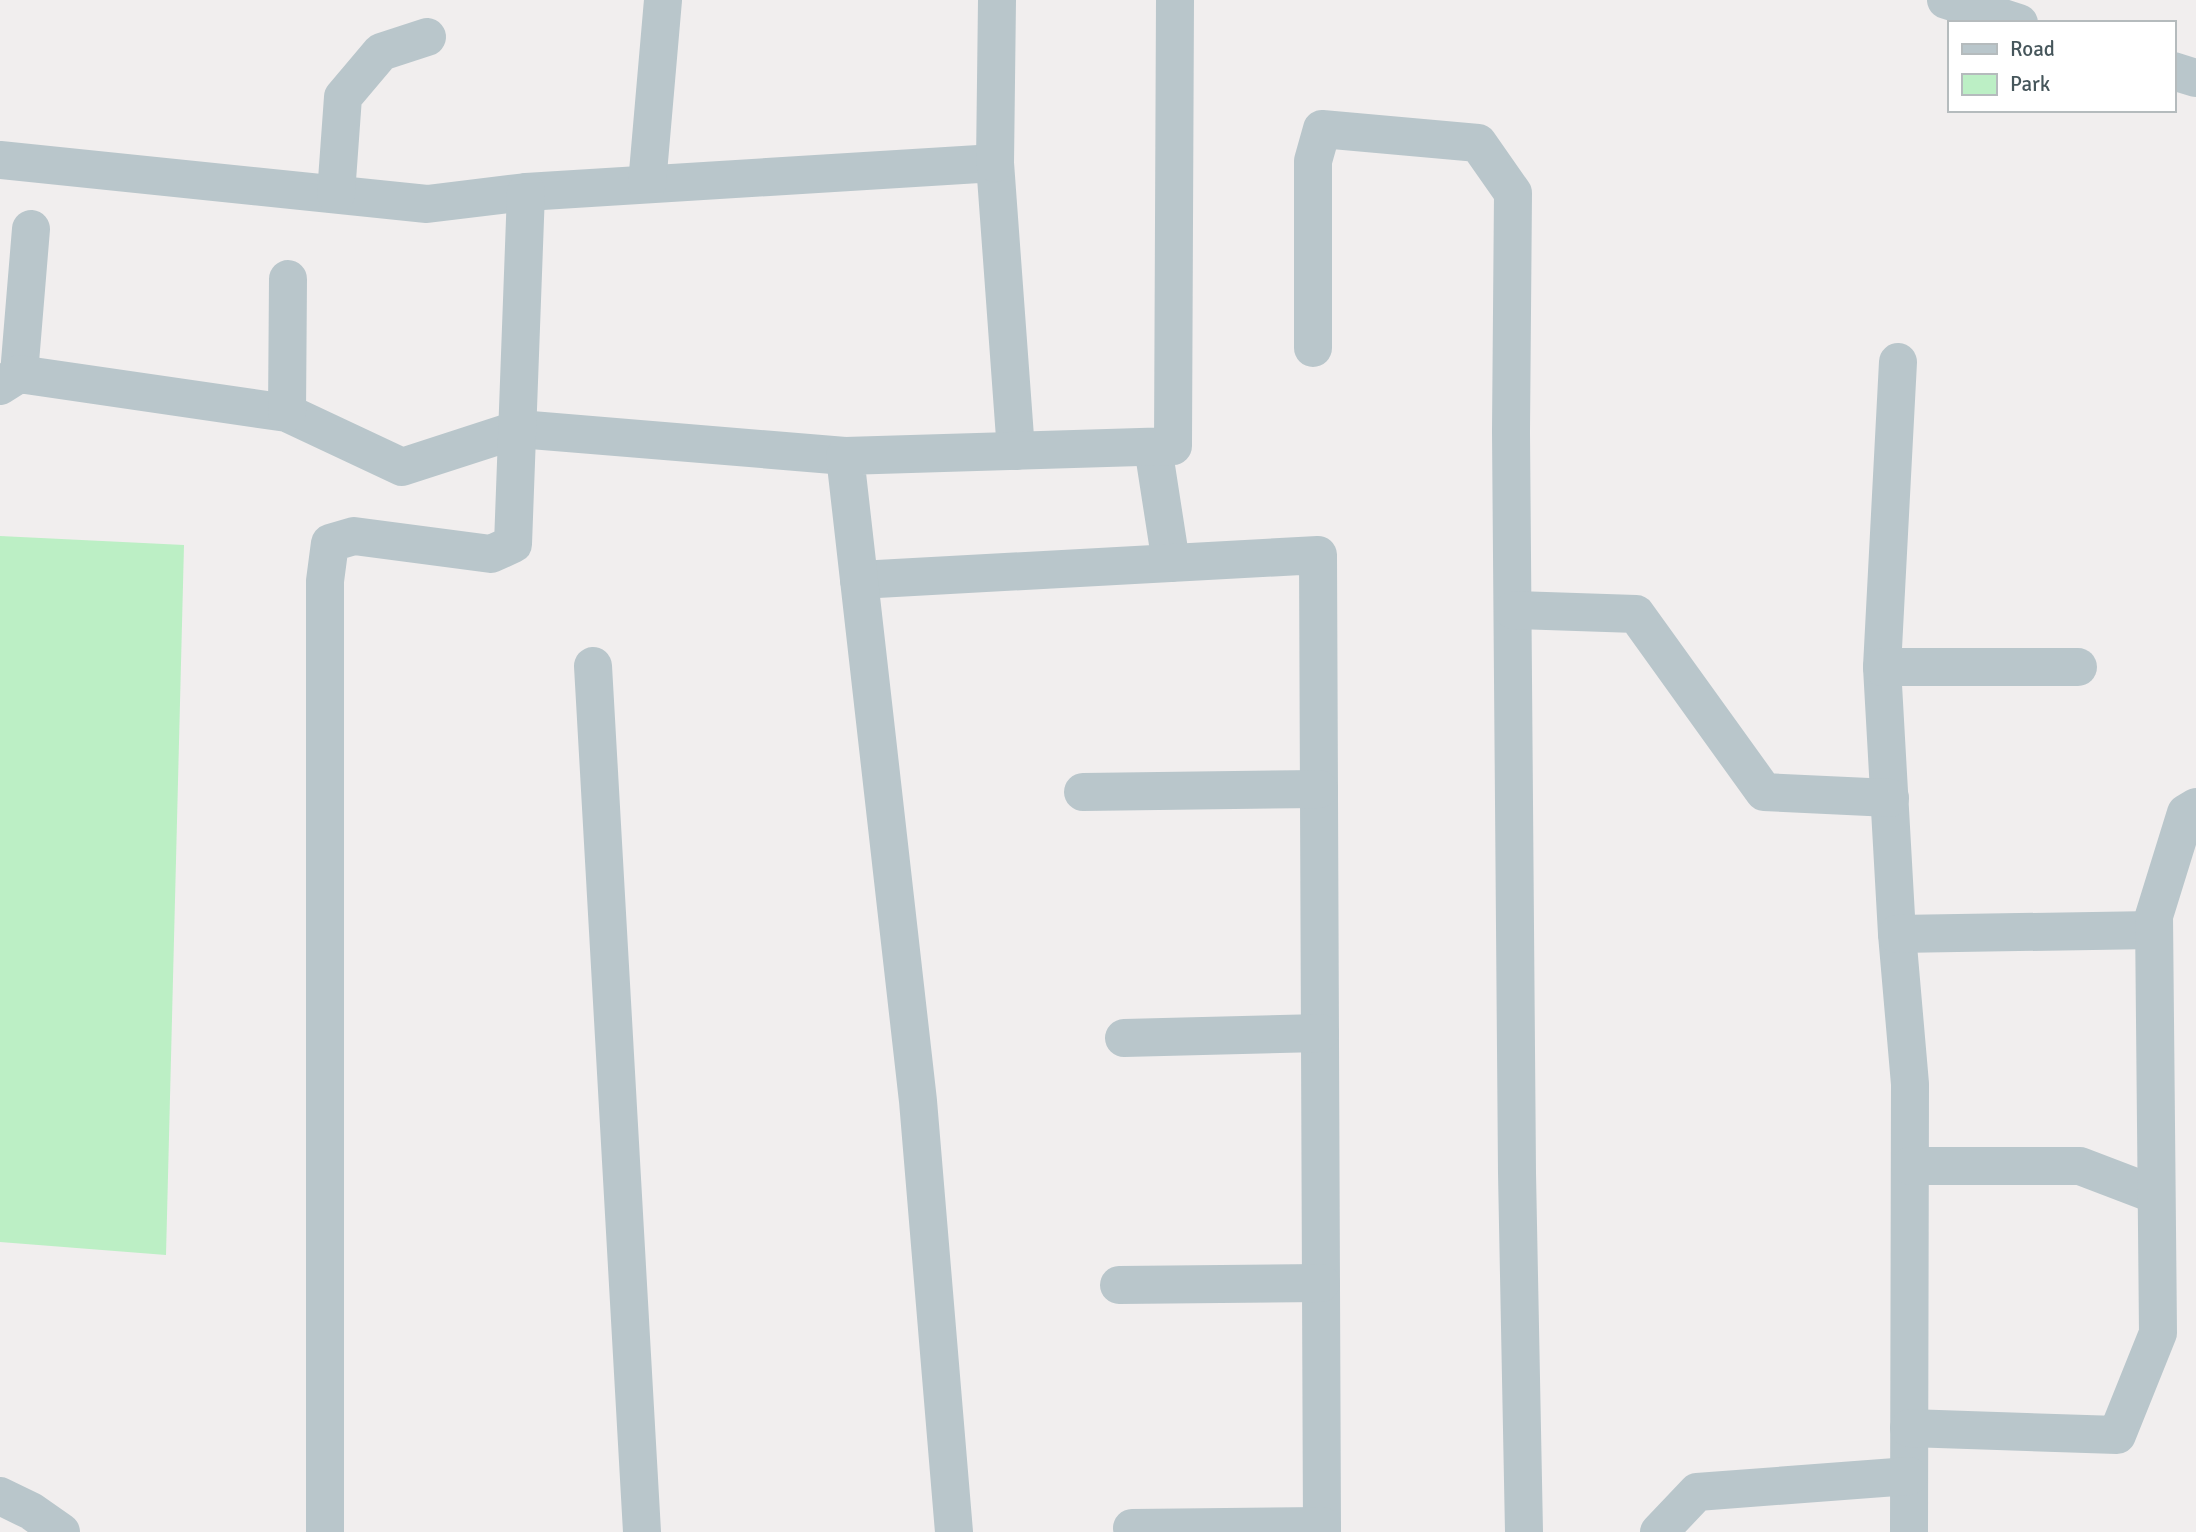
<svg xmlns="http://www.w3.org/2000/svg" width="2196" height="1532" viewBox="0 0 2196 1532" font-family="Signika,sans-serif">
<style>
.green{fill:#bcefc5}
.lines{fill:none;stroke-linecap:round;stroke-linejoin:round}
.minor{stroke:#b9c6cb;stroke-width:38}
</style>
<rect width="100%" height="100%" fill="#f1eeee"/>
<path class="green" d="M 0,536 L 184,545 L 166,1255 L 0,1242 Z"/>
<g class="lines">
<g class="minor">
<path d="M 1946,0 L 2019,23"/>
<path d="M 2173,71 L 2196,78"/>
<path d="M 0,160 L 427,204 L 526,192 L 995,163 L 1016,451"/>
<path d="M 995,163 L 997,0"/>
<path d="M 647,184 L 663,0"/>
<path d="M 336,194 L 343,97 L 381,52 L 427,37"/>
<path d="M 1313,348 L 1313,161 L 1322,129 L 1478,143 L 1513,193 L 1511,432 L 1517,1173 L 1524,1532"/>
<path d="M 1898,362 L 1882,667 L 1897,934 L 1910,1084 L 1909,1532"/>
<path d="M 19,374 L 31,229"/>
<path d="M 0,386 L 19,374 L 287,413 L 402,467 L 519,429 L 845,456"/>
<path d="M 287,413 L 288,279"/>
<path d="M 1153,447 L 1171,563"/>
<path d="M 859,580 L 1318,555 L 1322,1532"/>
<path d="M 1513,610 L 1636,614 L 1764,792 L 1890,798"/>
<path d="M 593,666 L 642,1532"/>
<path d="M 1882,667 L 2078,667"/>
<path d="M 1083,792 L 1319,789"/>
<path d="M 1897,934 L 2154,930"/>
<path d="M 1124,1038 L 1320,1033"/>
<path d="M 1910,1166 L 2080,1166 L 2156,1195"/>
<path d="M 1119,1285 L 1321,1283"/>
<path d="M 1909,1428 L 2117,1435 L 2158,1333 L 2154,916 L 2186,813 L 2196,807"/>
<path d="M 0,1496 L 31,1511 L 61,1532"/>
<path d="M 1132,1528 L 1322,1526"/>
<path d="M 325,1532 L 325,581 L 330,543 L 354,536 L 491,554 L 513,544 L 526,192"/>
<path d="M 954,1532 L 918,1101 L 845,456 L 1173,446 L 1175,0"/>
<path d="M 1659,1532 L 1697,1492 L 1909,1476"/>
</g>
</g>
<rect x="1948" y="21" width="228" height="91" fill="#ffffff" stroke="#b5bbbd" stroke-width="2"/>
<rect x="1962" y="44" width="35" height="10" fill="#b9c6cb" stroke="#b5bbbd" stroke-width="2"/>
<text x="2010" y="56" font-size="21" fill="#46565b">Road</text>
<rect x="1962" y="74" width="35" height="21" fill="#bcefc5" stroke="#b5bbbd" stroke-width="2"/>
<text x="2010" y="91" font-size="21" fill="#46565b">Park</text>
</svg>
